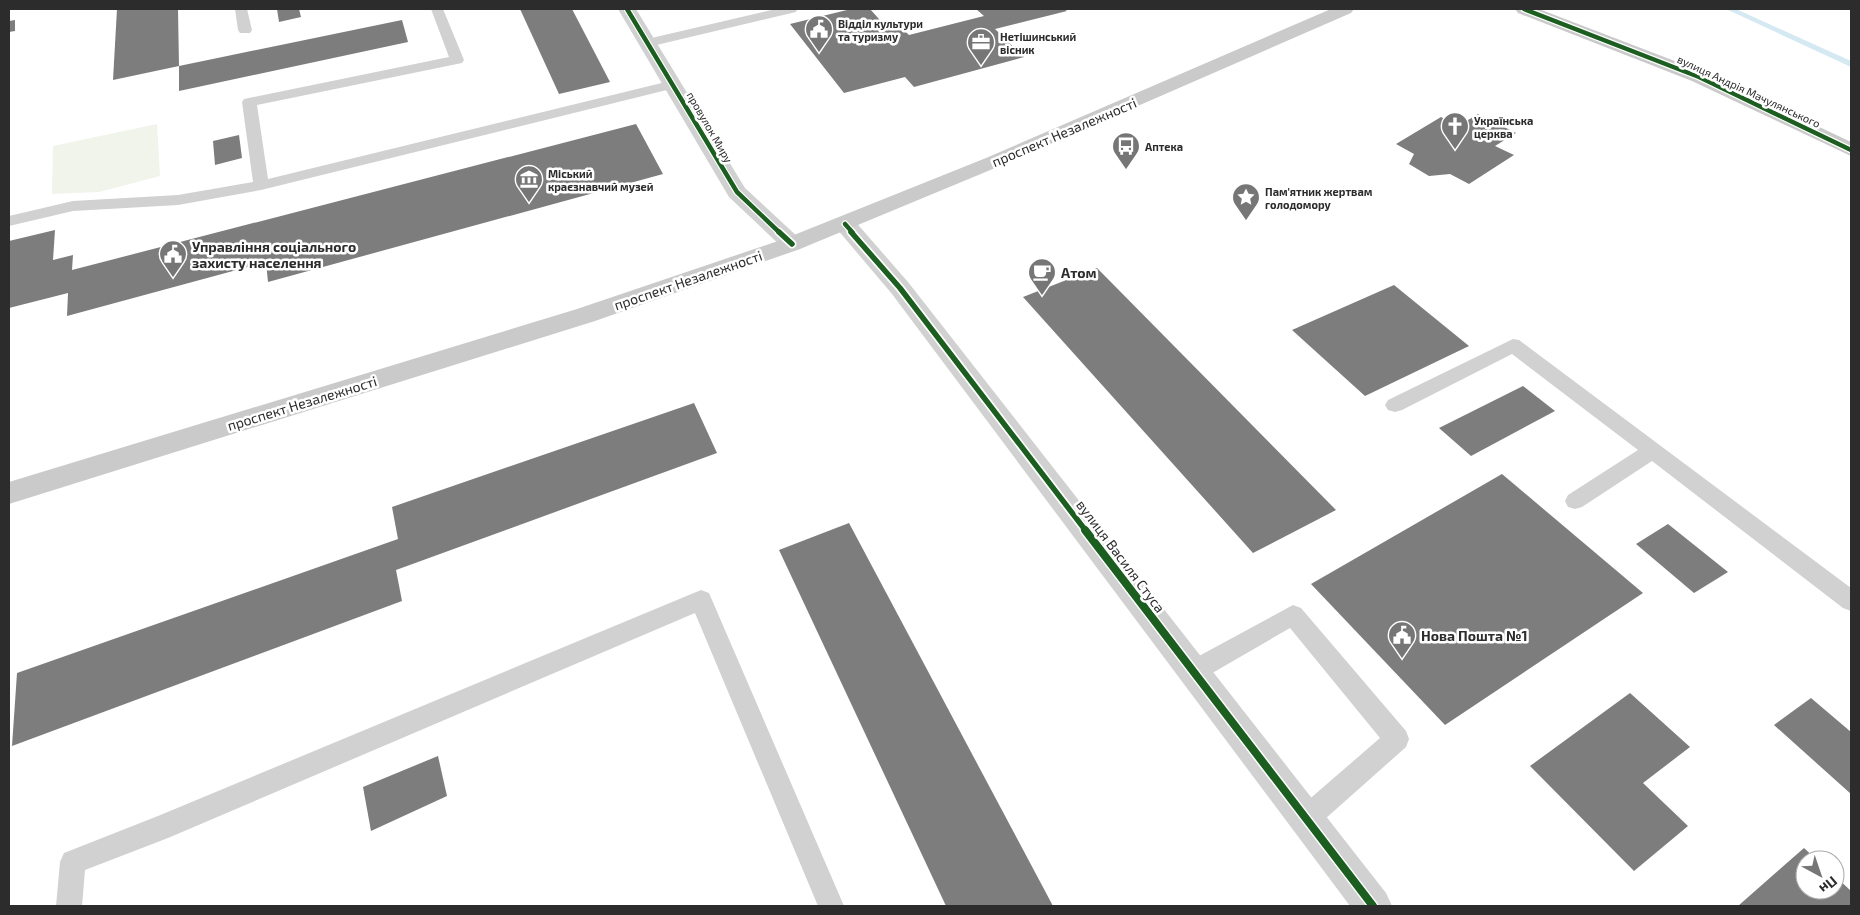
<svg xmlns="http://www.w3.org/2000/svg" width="1860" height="915" viewBox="0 0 1860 915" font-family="'Exo 2',sans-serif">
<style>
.green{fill:#f0f4ea}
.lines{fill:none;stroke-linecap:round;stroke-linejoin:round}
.stream{fill:#d5e9f2;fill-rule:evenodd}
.building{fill:#7d7d7d}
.lane{fill:#d1d1d1;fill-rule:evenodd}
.street{fill:#d1d1d1;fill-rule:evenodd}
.secondary{fill:#cacaca;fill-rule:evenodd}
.cycleway-far2-casing{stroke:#fff;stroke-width:7}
.cycleway-far1-casing{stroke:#fff;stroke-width:9}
.cycleway-casing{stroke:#fff;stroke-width:11}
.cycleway-far2{stroke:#1b5e20;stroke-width:4.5}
.cycleway-far1{stroke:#1b5e20;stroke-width:5.5}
.cycleway{stroke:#1b5e20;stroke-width:8}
.labels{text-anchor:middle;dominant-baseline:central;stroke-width:5;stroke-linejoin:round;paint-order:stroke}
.far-poi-label{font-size:11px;font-weight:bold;fill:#2c2c2c;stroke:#fff;text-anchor:start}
.far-street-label{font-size:11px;fill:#2c2c2c;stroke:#fff}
.street-label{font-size:14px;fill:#2c2c2c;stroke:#fff}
.poi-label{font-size:14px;font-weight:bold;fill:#2c2c2c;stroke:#fff;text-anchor:start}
</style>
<rect width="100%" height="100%" fill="#fff"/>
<path class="green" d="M 157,124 L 160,176 L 99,192 L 52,194 L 53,146 Z"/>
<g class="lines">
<path class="stream" d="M 1726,9 L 1736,9 L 1851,61 L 1851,67 Z"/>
</g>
<g class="building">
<path d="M 117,9 L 178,9 L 179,66 L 113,80 Z"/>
<path d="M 277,9 L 299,9 L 301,17 L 279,22 Z"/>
<path d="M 520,9 L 572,9 L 610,82 L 559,94 Z"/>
<path d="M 851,9 L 870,9 L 887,28 L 899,25 L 909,35 L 984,16 L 976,9 L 1064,9 L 1067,11 L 995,29 L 1024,57 L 914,87 L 905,77 L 844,93 L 790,24 Z"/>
<path d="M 15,20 L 15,31 L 9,32 L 9,21 Z"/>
<path d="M 402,20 L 408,42 L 179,91 L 179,66 Z"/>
<path d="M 1478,114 L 1516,133 L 1495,146 L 1514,155 L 1469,184 L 1450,174 L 1429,176 L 1409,164 L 1414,154 L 1396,144 L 1441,117 L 1458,126 Z"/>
<path d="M 636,124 L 663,174 L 268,282 L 266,262 L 67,316 L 68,293 L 9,308 L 9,241 L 55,230 L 53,260 L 73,255 L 72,270 Z"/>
<path d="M 239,135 L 242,158 L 215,165 L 213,141 Z"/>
<path d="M 1097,268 L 1336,510 L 1253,553 L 1023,297 Z"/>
<path d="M 1394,285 L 1469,346 L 1365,396 L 1292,330 Z"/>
<path d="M 1523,386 L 1555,411 L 1471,456 L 1439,428 Z"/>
<path d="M 694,403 L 717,453 L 396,570 L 402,601 L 12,746 L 17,673 L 398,539 L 392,507 Z"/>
<path d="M 1502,474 L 1643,593 L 1445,725 L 1311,584 Z"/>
<path d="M 849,523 L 1053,906 L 946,906 L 779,550 Z"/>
<path d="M 1668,524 L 1728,572 L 1694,593 L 1636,544 Z"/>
<path d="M 1630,693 L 1690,747 L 1643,783 L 1688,826 L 1634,871 L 1530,766 Z"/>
<path d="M 1811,698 L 1851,732 L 1851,794 L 1774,725 Z"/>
<path d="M 438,756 L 447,796 L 371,831 L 363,787 Z"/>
<path d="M 1804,848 L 1817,860 L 1805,860 L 1805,890 L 1835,890 L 1835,876 L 1851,891 L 1851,906 L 1738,906 Z"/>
</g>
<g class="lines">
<g class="lane">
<path d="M 235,9 L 247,9 L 252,30 L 250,33 L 240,33 L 238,30 Z"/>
<path d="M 431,9 L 443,9 L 464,60 L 462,63 L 257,105 L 268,179 L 674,80 L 681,84 L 679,87 L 261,190 L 178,205 L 73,211 L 9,226 L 9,216 L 73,201 L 178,195 L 253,182 L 242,102 L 244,99 L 449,57 Z"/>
<path d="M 776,9 L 797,9 L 796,12 L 648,47 L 641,43 L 643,40 Z"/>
<path d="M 1513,339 L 1519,340 L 1851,588 L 1851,611 L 1843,608 L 1652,461 L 1582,507 L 1575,509 L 1568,507 L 1565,501 L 1568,495 L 1638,450 L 1512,354 L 1402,410 L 1395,412 L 1388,410 L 1385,405 L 1388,400 Z"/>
<path d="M 701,590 L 709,593 L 712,600 L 844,906 L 818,906 L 695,613 L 168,838 L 85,870 L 82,906 L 56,906 L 60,862 L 64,853 L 158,816 Z"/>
<path d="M 1293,605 L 1301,608 L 1406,731 L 1409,739 L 1406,747 L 1316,827 L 1307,831 L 1298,827 L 1294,818 L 1298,809 L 1380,738 L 1290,628 L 1202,679 L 1194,682 L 1186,679 L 1182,671 L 1186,663 Z"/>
</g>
<g class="street">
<path d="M 618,9 L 636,9 L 745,188 L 800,239 L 803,244 L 800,249 L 792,251 L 784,249 L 729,197 Z"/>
<path d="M 845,217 L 853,219 L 908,282 L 1386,893 L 1392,906 L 1350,906 L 892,294 L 837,229 L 834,224 L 837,219 Z"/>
</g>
<g class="secondary">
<path d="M 1331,9 L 1354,9 L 1351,13 L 1000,166 L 800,249 L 595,321 L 9,504 L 9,482 L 577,309 L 784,239 L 986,158 Z"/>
<path d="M 1515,9 L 1539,9 L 1706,73 L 1851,142 L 1851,156 L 1692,81 L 1518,13 Z"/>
</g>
<g class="cycleway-far2-casing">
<g id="cycleway-far2">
<path d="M 627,9 L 737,192 L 780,233"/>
<path d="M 1524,9 L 1699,77 L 1851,150"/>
<path d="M 845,224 L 853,233"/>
</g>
</g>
<g class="cycleway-far1-casing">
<g id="cycleway-far1">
<path d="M 779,232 L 792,244"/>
<path d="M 851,232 L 900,288 L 1086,531"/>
</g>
</g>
<g class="cycleway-casing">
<path id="cycleway" d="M 1085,530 L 1373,906"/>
</g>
<use href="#cycleway-far2" class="cycleway-far2"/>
<use href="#cycleway-far1" class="cycleway-far1"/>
<use href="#cycleway" class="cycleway"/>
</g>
<defs>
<g id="civic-pin" transform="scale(1.4375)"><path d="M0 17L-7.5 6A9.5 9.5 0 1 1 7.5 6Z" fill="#767676" stroke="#fff"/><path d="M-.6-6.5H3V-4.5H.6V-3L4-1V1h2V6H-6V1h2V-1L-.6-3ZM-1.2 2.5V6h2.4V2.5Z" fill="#fff"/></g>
<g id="office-pin" transform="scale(1.4375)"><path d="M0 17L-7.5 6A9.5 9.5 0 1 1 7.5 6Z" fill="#767676" stroke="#fff"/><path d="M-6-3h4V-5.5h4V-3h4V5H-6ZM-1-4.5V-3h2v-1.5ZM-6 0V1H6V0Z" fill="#fff"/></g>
<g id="church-pin" transform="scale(1.4375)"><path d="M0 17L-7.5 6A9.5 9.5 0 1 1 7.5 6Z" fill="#767676" stroke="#fff"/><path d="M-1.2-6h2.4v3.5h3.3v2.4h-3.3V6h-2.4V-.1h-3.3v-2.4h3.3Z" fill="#fff"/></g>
<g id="bus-pin" transform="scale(1.4375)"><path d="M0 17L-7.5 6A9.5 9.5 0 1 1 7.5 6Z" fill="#767676" stroke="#fff"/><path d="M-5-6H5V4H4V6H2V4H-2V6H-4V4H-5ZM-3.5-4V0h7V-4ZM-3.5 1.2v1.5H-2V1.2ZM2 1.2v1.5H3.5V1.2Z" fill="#fff"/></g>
<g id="museum-pin" transform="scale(1.4375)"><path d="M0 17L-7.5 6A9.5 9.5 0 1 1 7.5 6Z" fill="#767676" stroke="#fff"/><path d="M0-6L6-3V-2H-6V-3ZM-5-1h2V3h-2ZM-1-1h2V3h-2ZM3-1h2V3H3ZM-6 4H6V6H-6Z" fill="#fff"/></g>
<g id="sight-pin" transform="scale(1.4375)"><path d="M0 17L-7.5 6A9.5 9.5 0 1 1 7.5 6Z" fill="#767676" stroke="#fff"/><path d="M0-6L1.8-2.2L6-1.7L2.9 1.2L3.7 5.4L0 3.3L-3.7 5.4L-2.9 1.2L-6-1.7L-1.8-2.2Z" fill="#fff"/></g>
<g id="cafe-pin" transform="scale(1.4375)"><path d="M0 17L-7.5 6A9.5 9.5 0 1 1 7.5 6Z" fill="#767676" stroke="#fff"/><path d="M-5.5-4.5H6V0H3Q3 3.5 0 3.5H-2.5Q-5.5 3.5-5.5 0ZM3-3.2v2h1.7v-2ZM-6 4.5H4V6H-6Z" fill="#fff"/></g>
</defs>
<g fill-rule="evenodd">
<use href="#civic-pin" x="819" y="29"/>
<use href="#office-pin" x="981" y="42"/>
<use href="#church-pin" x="1455" y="126"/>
<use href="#bus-pin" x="1126" y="146"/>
<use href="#museum-pin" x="529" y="179"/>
<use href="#sight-pin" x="1246" y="197"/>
<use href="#civic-pin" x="173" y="254"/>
<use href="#cafe-pin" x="1042" y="272"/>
<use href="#civic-pin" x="1402" y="635"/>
</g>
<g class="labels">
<g class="far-poi-label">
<text x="838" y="23">Відділ культури<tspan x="838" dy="13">та туризму</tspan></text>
<text x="1000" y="36">Нетішинський<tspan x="1000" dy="13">вісник</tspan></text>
<text x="1474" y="120">Українська<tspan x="1474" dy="13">церква</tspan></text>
<text x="1145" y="146">Аптека</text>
<text x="548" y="173">Міський<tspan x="548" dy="13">краєзнавчий музей</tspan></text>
<text x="1265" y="191">Пам'ятник жертвам<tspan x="1265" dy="13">голодомору</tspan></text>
</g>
<g class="far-street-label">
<text transform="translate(1749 91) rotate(25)">вулиця Андрія Мачулянського</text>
<text transform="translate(710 127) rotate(60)">провулок Миру</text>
</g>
<g class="street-label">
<text transform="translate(1064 132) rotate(-23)">проспект Незалежності</text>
<text transform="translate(688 280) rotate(-19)">проспект Незалежності</text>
<text transform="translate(302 403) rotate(-17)">проспект Незалежності</text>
<text transform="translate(1121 556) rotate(53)">вулиця Василя Стуса</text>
</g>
<g class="poi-label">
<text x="192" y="246">Управління соціального<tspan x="192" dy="16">захисту населення</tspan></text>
<text x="1061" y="272">Атом</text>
<text x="1421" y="635">Нова Пошта №1</text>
</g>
</g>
<rect width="1860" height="915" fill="none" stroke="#2c2c2c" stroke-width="20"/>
<g transform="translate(1820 875) rotate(140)"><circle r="24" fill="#ffffff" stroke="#ababab"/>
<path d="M0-4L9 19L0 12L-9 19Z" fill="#767676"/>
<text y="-8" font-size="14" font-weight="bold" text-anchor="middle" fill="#2c2c2c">Пн</text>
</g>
</svg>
